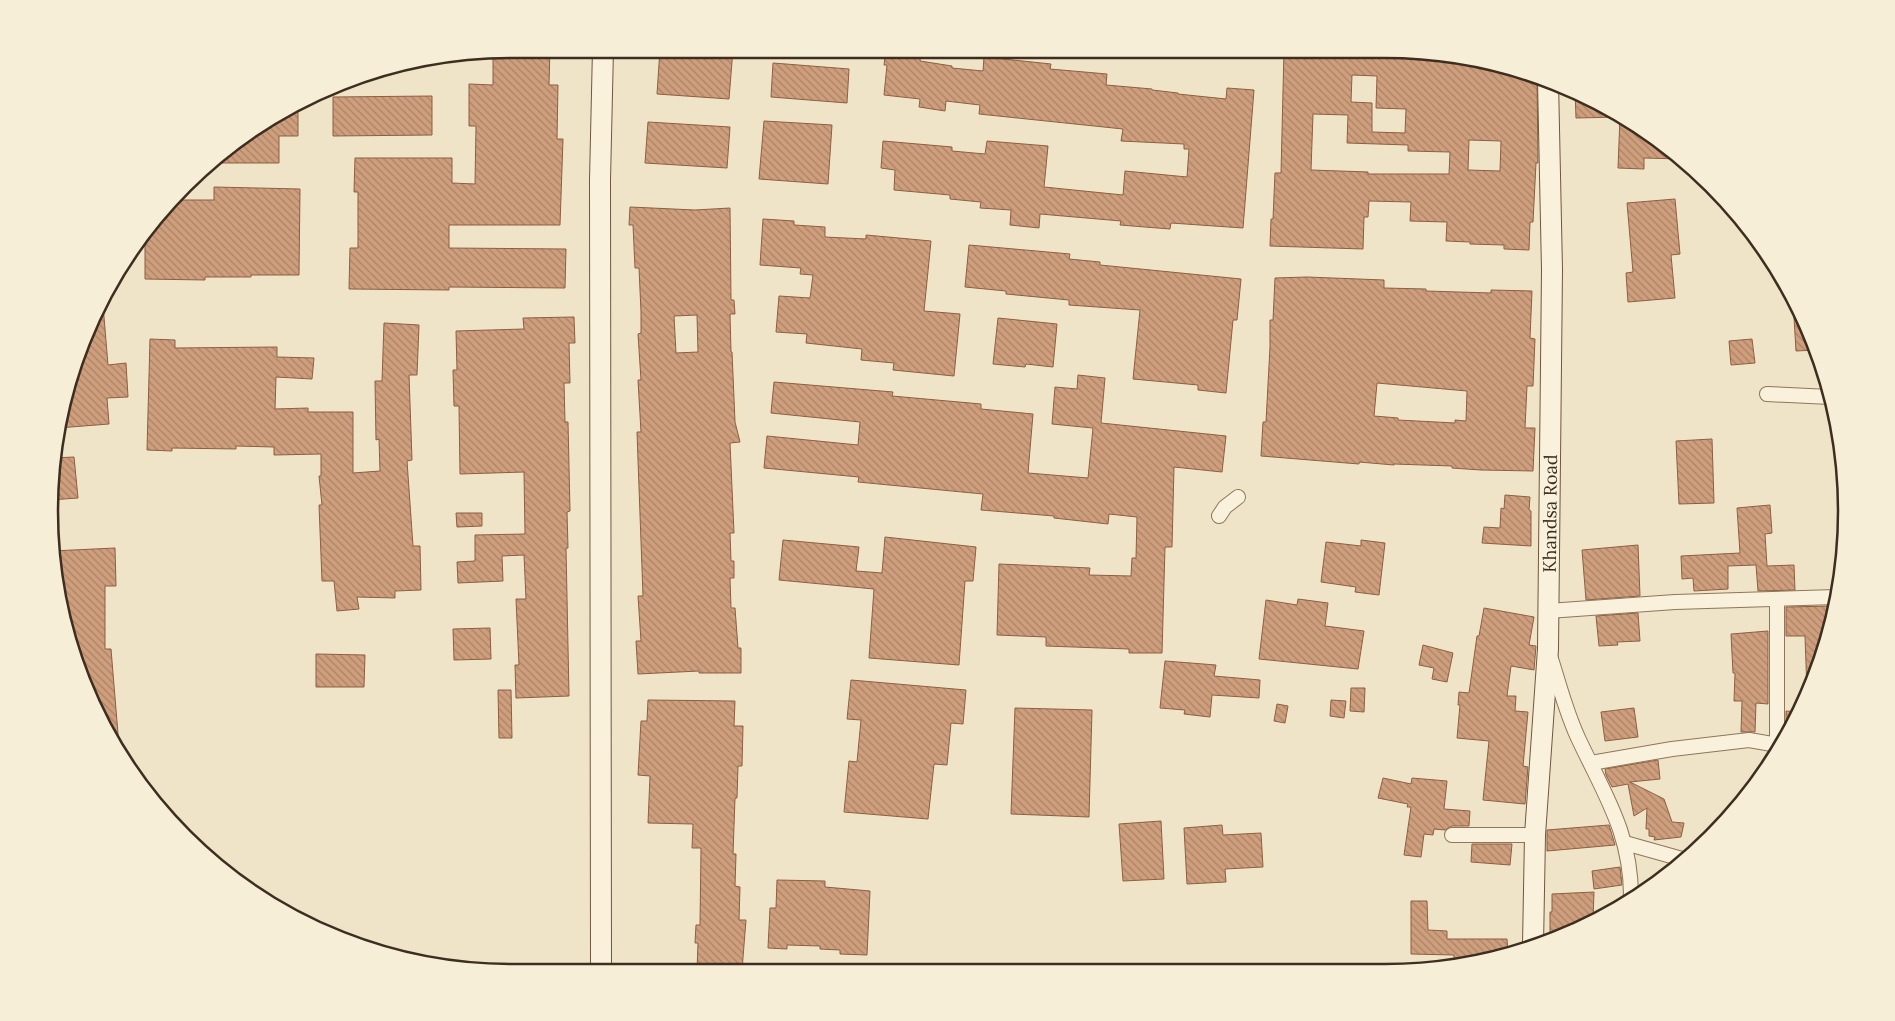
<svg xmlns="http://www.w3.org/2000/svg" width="1895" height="1021" viewBox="0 0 1895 1021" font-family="Lora,serif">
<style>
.building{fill:url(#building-back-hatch);stroke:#8d5f41;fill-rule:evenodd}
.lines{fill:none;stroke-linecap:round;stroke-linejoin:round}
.street-casing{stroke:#8d765c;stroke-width:16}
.secondary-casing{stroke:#6f573f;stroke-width:22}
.street{stroke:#faf1dc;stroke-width:14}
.secondary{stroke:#faf1dc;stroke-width:20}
.labels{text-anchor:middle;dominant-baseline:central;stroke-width:5;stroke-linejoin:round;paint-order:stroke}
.street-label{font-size:18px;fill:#3d2e20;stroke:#f7eed8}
.rim{fill:none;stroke:#3d2e20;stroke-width:2.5}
</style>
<defs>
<pattern id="building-back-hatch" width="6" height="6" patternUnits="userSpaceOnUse" patternTransform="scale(1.25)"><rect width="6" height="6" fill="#cf9f7d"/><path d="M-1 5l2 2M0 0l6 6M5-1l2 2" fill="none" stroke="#a98266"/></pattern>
</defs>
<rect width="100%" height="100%" fill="#f0e4c8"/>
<g class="building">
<path d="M 510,49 L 550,49 L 549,85 L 558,85 L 557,139 L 563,139 L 560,225 L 449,225 L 449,248 L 566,249 L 565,288 L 449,287 L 449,290 L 349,289 L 350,248 L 358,248 L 358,192 L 354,192 L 355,158 L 452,158 L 452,183 L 475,184 L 476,126 L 469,126 L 469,84 L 493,85 L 493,52 Z"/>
<path d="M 660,49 L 733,49 L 729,99 L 657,94 Z"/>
<path d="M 886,49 L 921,49 L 920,61 L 952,66 L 952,68 L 983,71 L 984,57 L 1051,64 L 1050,69 L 1107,74 L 1106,85 L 1152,89 L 1152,90 L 1178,93 L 1178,94 L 1226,99 L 1227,88 L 1254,90 L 1243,228 L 1171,223 L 1170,229 L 1120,225 L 1121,221 L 1040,214 L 1039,228 L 1010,225 L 1011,210 L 980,208 L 981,202 L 950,199 L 950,195 L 894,190 L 895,170 L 881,168 L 883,141 L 952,147 L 952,151 L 985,154 L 987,141 L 1048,146 L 1044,187 L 1123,195 L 1125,171 L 1187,177 L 1189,149 L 1184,149 L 1184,144 L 1121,141 L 1123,129 L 979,114 L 980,105 L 946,101 L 945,111 L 919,107 L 920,99 L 884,95 L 887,65 L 884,65 Z"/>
<path d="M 1284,50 L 1414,50 L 1504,65 L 1537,77 L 1538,163 L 1536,163 L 1533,222 L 1530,222 L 1529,250 L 1504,249 L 1504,245 L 1470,244 L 1470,242 L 1446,241 L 1447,222 L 1410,221 L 1411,202 L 1369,201 L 1368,217 L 1364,217 L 1363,249 L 1270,246 L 1271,219 L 1273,219 L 1275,173 L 1281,173 ZM 1352,75 L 1377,76 L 1376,108 L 1406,109 L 1405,133 L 1372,132 L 1372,103 L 1351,102 ZM 1313,114 L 1348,115 L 1347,143 L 1408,145 L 1408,151 L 1450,152 L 1449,174 L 1368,174 L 1368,172 L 1311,170 ZM 1469,140 L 1501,141 L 1500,171 L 1468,170 Z"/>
<path d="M 773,63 L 849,69 L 847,103 L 771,97 Z"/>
<path d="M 1575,91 L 1589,96 L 1666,144 L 1681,159 L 1644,158 L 1644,169 L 1618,168 L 1620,117 L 1576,118 Z"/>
<path d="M 432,96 L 432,135 L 333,136 L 333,97 Z"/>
<path d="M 298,107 L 298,136 L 279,136 L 279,163 L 212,163 L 229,144 Z"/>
<path d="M 764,121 L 832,125 L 828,184 L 759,179 Z"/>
<path d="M 648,122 L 730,127 L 727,168 L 645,163 Z"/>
<path d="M 214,187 L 300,189 L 299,275 L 251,275 L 251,277 L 205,277 L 205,280 L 145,279 L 145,234 L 177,200 L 214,200 Z"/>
<path d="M 1675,199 L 1680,254 L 1671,255 L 1675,298 L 1628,302 L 1626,273 L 1633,272 L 1627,203 Z"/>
<path d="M 630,207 L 695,210 L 730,208 L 731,300 L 734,300 L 735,314 L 730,314 L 731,352 L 732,352 L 735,422 L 740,442 L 730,443 L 734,533 L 730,533 L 731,561 L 734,561 L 734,578 L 730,578 L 731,608 L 735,608 L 738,648 L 741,648 L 741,673 L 699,673 L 699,671 L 638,674 L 636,641 L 641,641 L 638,596 L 643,596 L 637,432 L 641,432 L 638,380 L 641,380 L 638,334 L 641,333 L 641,312 L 639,268 L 635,268 L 633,225 L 629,225 ZM 697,315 L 698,352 L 676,353 L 674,316 Z"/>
<path d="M 763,219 L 794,221 L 794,225 L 825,227 L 825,237 L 866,239 L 866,235 L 931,241 L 924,311 L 960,314 L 954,376 L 893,370 L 894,363 L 861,360 L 862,349 L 806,343 L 807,334 L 776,332 L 779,296 L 810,298 L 813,275 L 800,274 L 801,268 L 760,265 Z"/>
<path d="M 969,245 L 1070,254 L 1069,259 L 1100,262 L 1100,265 L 1241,279 L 1237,320 L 1233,320 L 1226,393 L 1198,390 L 1198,385 L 1133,379 L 1140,310 L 1069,305 L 1069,300 L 1006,294 L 1006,291 L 965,287 Z"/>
<path d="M 1307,277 L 1384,280 L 1384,288 L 1426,289 L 1426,291 L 1491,293 L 1491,290 L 1532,291 L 1530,338 L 1535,339 L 1533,386 L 1527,386 L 1525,428 L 1535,428 L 1533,471 L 1481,470 L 1452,468 L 1452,466 L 1394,464 L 1394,465 L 1359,462 L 1359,464 L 1261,456 L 1263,422 L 1266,422 L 1270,347 L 1270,320 L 1273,320 L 1275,278 ZM 1377,383 L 1467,391 L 1466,421 L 1455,420 L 1455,423 L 1398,420 L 1398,418 L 1374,416 Z"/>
<path d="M 1793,301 L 1794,301 L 1816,350 L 1796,351 Z"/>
<path d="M 103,305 L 108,365 L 126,363 L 128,397 L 107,398 L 109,424 L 58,428 L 64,391 Z"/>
<path d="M 574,317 L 575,343 L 569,343 L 570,383 L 564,383 L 565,422 L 568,422 L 570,511 L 567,512 L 568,548 L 566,548 L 569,696 L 516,698 L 515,665 L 519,665 L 516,599 L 526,599 L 524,555 L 502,556 L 503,581 L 458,583 L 457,562 L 475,561 L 475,535 L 525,534 L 524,472 L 460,474 L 459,406 L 454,406 L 453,370 L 457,370 L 456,331 L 524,329 L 523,318 Z"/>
<path d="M 998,318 L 1057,324 L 1053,367 L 1026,364 L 1025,367 L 993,364 Z"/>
<path d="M 384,323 L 419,325 L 417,375 L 409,375 L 412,460 L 407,461 L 413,546 L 420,546 L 421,590 L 395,591 L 395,598 L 357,597 L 359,609 L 337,611 L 334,581 L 322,581 L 319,505 L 322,505 L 319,476 L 321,476 L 321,454 L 274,455 L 274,447 L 236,446 L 236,449 L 172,448 L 172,451 L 147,450 L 150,339 L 175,340 L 175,348 L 277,347 L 277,357 L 314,358 L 312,379 L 276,377 L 275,409 L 308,408 L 308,412 L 353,412 L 353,473 L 380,471 L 379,439 L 376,440 L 375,381 L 382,381 Z"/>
<path d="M 1752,339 L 1755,363 L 1731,365 L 1729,341 Z"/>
<path d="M 1078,375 L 1105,378 L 1101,423 L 1226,436 L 1222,472 L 1174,467 L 1172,547 L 1165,547 L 1162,653 L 1129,653 L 1129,649 L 1046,646 L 1046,637 L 997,635 L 999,564 L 1090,568 L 1089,575 L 1131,576 L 1132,558 L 1136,558 L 1137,517 L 1109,514 L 1108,524 L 1054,518 L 1054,516 L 981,510 L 983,494 L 858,482 L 859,477 L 764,468 L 767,436 L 858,445 L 860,422 L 771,413 L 774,382 L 893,392 L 892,396 L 981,404 L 981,409 L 1033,414 L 1028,473 L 1088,478 L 1093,428 L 1052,424 L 1055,387 L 1077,389 Z"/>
<path d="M 1712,439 L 1714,503 L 1679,504 L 1676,441 Z"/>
<path d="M 74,457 L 78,498 L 50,500 L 50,480 L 53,458 Z"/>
<path d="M 1505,495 L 1530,497 L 1529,510 L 1531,511 L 1531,546 L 1482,543 L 1484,527 L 1500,528 L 1501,508 L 1504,509 Z"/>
<path d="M 1770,505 L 1772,533 L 1765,534 L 1767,566 L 1794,565 L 1795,590 L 1758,591 L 1756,565 L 1728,566 L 1728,589 L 1694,591 L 1693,578 L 1682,579 L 1681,556 L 1740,553 L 1737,508 Z"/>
<path d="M 456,513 L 482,513 L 482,526 L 457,527 Z"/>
<path d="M 885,537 L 976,547 L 973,581 L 965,581 L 959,665 L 869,658 L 874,589 L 779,580 L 783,540 L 859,547 L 856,571 L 882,573 Z"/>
<path d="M 1361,540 L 1385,543 L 1379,595 L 1355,592 L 1356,587 L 1321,582 L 1326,542 L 1361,546 Z"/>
<path d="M 1638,545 L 1640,596 L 1586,600 L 1582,550 Z"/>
<path d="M 115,548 L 116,586 L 105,586 L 105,649 L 111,649 L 119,746 L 96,714 L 53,570 L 52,551 Z"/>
<path d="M 1298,599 L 1328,603 L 1325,626 L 1364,631 L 1358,669 L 1259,659 L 1266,600 L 1297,605 Z"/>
<path d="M 1834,606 L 1830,630 L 1824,648 L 1818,648 L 1819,661 L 1807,692 L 1805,636 L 1786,636 L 1786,607 Z"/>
<path d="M 1484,608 L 1534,617 L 1529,645 L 1536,646 L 1534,670 L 1511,666 L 1507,696 L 1516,696 L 1515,711 L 1528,712 L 1523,766 L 1528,767 L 1525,804 L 1483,800 L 1489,741 L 1457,738 L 1460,705 L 1458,705 L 1459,692 L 1469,693 L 1477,636 L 1479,636 Z"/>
<path d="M 1638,613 L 1640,641 L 1617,642 L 1618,645 L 1599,646 L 1596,616 Z"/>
<path d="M 490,628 L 491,659 L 454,660 L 453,629 Z"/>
<path d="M 1768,631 L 1768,704 L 1756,703 L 1755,732 L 1741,732 L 1742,701 L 1734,701 L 1735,673 L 1733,673 L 1731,634 Z"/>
<path d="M 1423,645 L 1453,653 L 1447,682 L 1432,679 L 1434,668 L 1419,665 Z"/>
<path d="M 316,654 L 365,655 L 364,687 L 316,687 Z"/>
<path d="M 1165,661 L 1216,665 L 1214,676 L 1260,680 L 1259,698 L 1212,695 L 1210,717 L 1184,714 L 1185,710 L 1160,708 Z"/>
<path d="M 851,680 L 966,690 L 963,724 L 951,723 L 947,765 L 934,764 L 928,819 L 844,812 L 849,761 L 857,762 L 861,720 L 847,719 Z"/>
<path d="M 1351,688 L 1365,688 L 1364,712 L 1350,711 Z"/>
<path d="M 498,690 L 511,690 L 512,738 L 499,738 Z"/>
<path d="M 648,700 L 735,701 L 734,726 L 743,726 L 742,766 L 738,766 L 737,798 L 735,798 L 733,854 L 736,854 L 735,886 L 740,887 L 739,920 L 746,920 L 742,970 L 697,971 L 698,943 L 695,943 L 696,925 L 700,925 L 701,848 L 692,848 L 693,824 L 648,823 L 650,776 L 638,775 L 641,721 L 647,721 Z"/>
<path d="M 1331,700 L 1346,701 L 1344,718 L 1330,716 Z"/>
<path d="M 1277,704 L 1288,706 L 1285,723 L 1274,721 Z"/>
<path d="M 1015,708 L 1092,710 L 1089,817 L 1011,814 Z"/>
<path d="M 1634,708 L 1638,737 L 1605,741 L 1601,712 Z"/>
<path d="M 1786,711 L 1800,712 L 1786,734 Z"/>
<path d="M 1658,760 L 1660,779 L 1630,782 L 1664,799 L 1672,822 L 1684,823 L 1681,837 L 1654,840 L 1655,837 L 1649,836 L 1649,829 L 1646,829 L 1647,808 L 1634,816 L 1628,784 L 1612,787 L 1606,775 L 1605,769 Z"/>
<path d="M 1383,778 L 1411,784 L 1412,778 L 1447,781 L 1444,809 L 1470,811 L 1469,826 L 1452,826 L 1445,830 L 1434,829 L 1433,835 L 1424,834 L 1421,857 L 1404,855 L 1411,807 L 1407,807 L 1408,804 L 1378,798 Z"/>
<path d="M 1161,821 L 1164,879 L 1123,881 L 1119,824 Z"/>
<path d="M 1222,825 L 1223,835 L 1261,833 L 1263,867 L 1225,869 L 1226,882 L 1187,884 L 1184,828 Z"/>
<path d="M 1609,825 L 1615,845 L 1547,851 L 1547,830 Z"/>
<path d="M 1472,844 L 1512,844 L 1510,865 L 1471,862 Z"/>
<path d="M 1620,867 L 1622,885 L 1594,889 L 1592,871 Z"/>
<path d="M 777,880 L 825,881 L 825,887 L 870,891 L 867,955 L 840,954 L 840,950 L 820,949 L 820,946 L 787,945 L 787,949 L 768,948 L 770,908 L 776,908 Z"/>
<path d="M 1594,892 L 1593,920 L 1561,937 L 1550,940 L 1550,912 L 1552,912 L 1552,894 Z"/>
<path d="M 1411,901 L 1427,901 L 1428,930 L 1447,931 L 1447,939 L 1507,939 L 1508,952 L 1478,959 L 1454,959 L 1454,955 L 1411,954 Z"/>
</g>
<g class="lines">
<g class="street-casing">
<g id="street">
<path d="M 1767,394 L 1830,397"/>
<path d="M 1219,516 L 1225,507 L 1238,497"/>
<path d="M 1548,611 L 1675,602 L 1836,597"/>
<path d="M 1551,659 C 1560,687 1567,716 1580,742 C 1606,797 1632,836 1631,900"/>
<path d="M 1777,745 L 1777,599"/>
<path d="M 1591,763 L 1672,749 L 1749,740 L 1778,745"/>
<path d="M 1452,835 L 1535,835"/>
<path d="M 1625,843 L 1682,859"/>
</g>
</g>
<g class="secondary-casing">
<g id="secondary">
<path id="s1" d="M 1533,945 L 1535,835 L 1548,649 L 1552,270 L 1548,81"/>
<path d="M 601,971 L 600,180 L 603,49"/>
</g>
</g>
<use href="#street" class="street"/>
<use href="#secondary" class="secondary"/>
</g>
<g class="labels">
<g class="street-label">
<text stroke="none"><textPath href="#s1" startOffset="432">Khandsa Road</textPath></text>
</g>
</g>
<path d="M0 0H1895V1021H0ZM511 58H1385A453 453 0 0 1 1838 511V511A453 453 0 0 1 1385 964H511A453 453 0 0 1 58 511V511A453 453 0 0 1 511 58Z" fill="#f7eed8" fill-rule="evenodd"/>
<path class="rim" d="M511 58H1385A453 453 0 0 1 1838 511V511A453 453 0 0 1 1385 964H511A453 453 0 0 1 58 511V511A453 453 0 0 1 511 58Z"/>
</svg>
